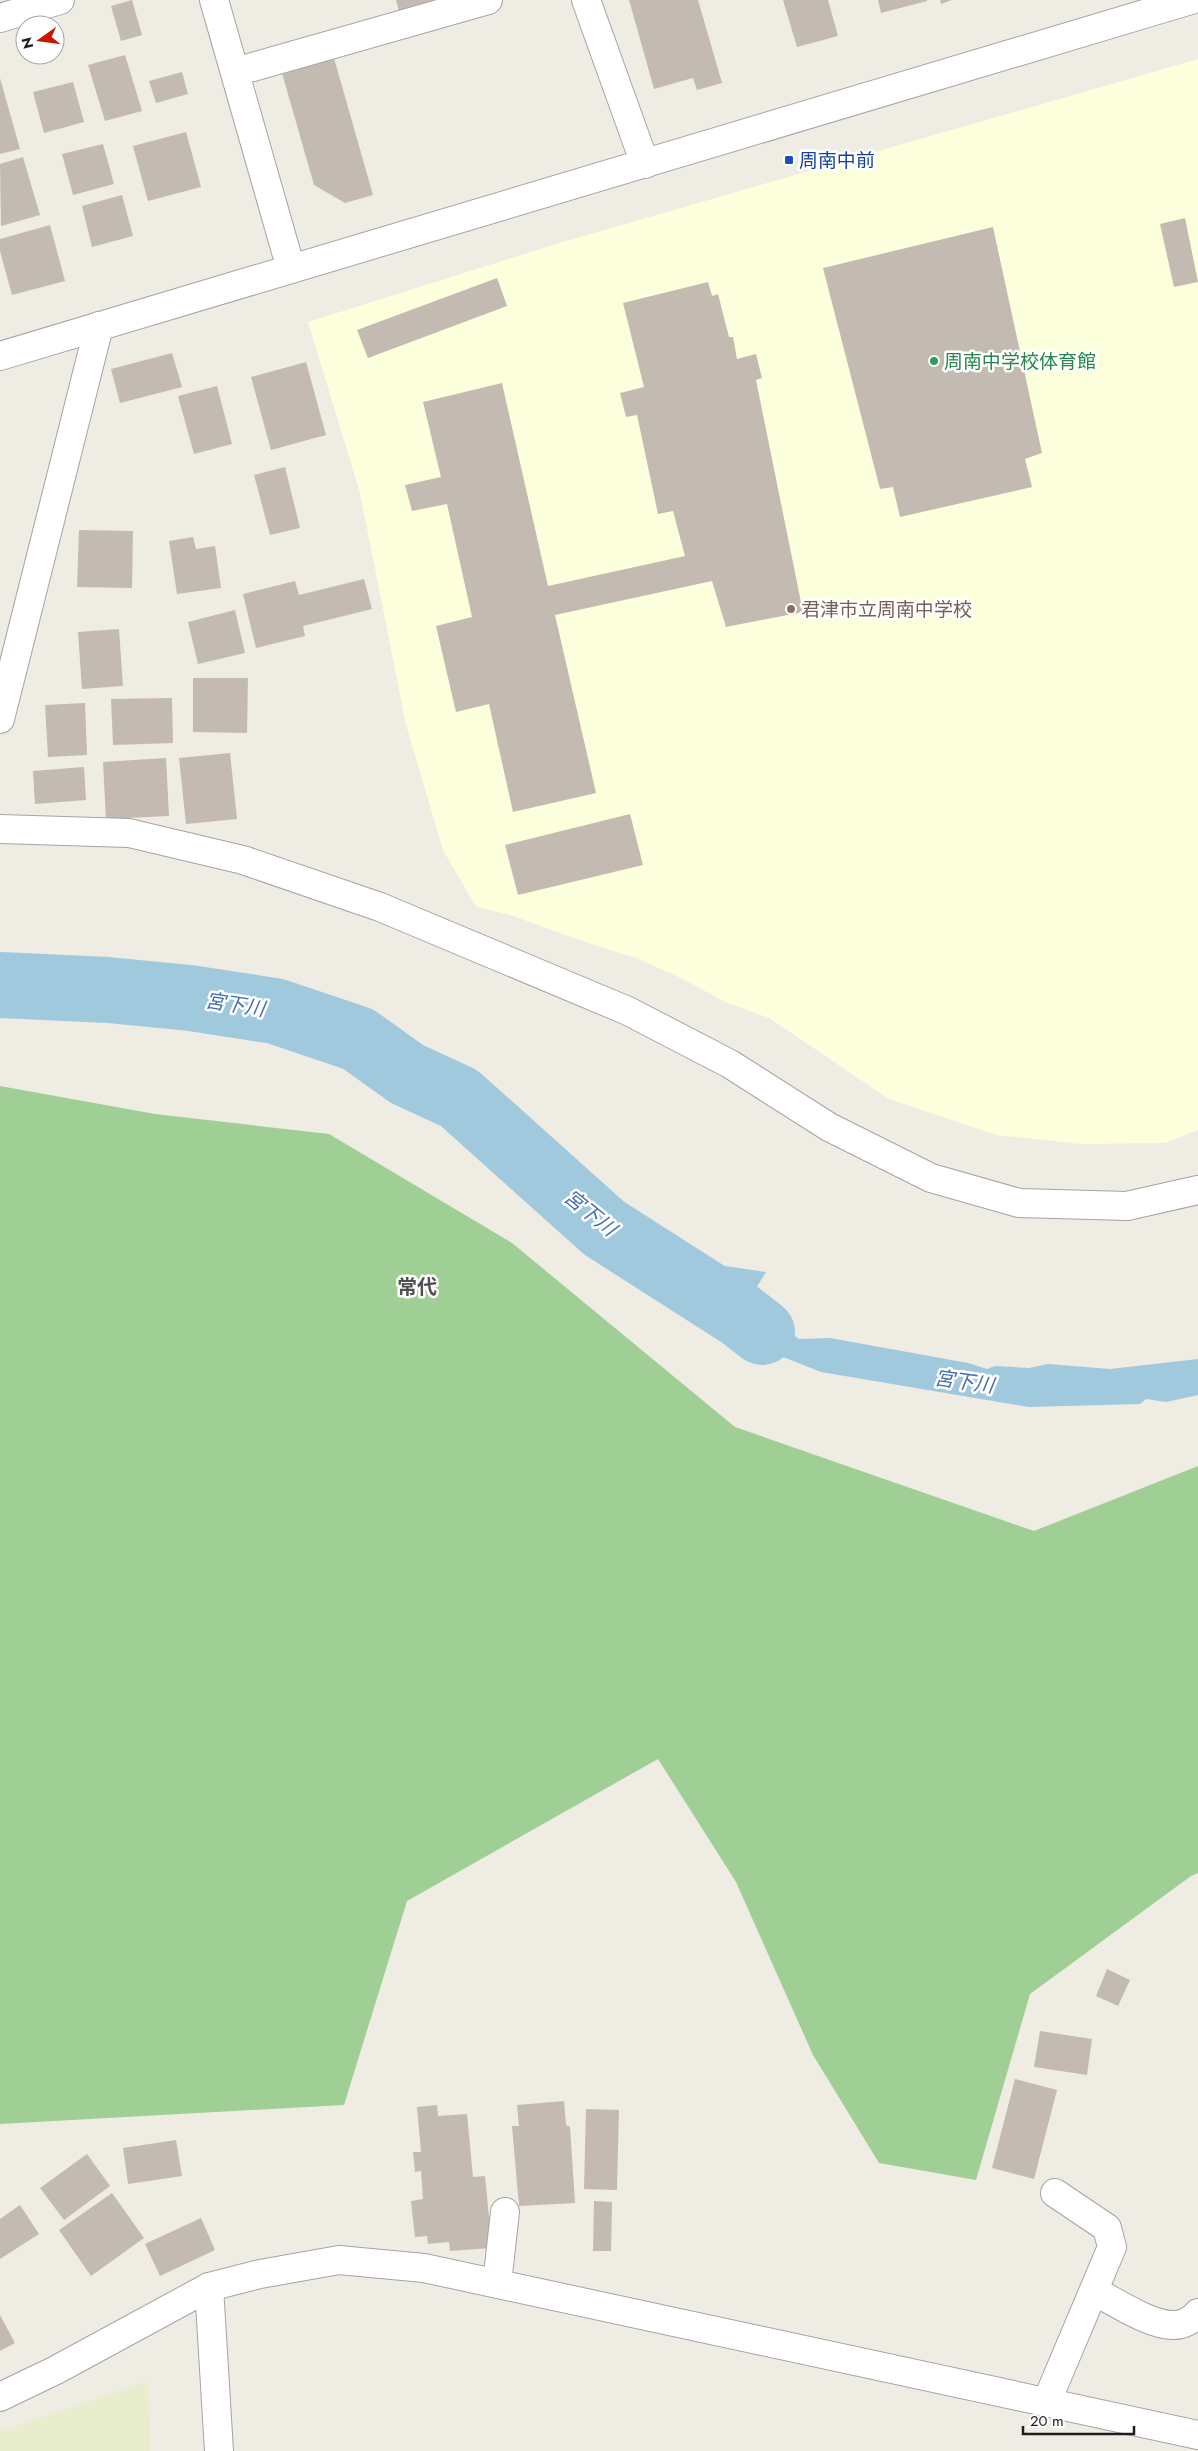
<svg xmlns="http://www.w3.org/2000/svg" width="1198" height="2451" viewBox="0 0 1198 2451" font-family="Jost,'Noto Sans JP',sans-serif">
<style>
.education{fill:#fbffdb}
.farmland{fill:#e8eecd}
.forest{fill:#a0cf96}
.water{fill:#a1c9de}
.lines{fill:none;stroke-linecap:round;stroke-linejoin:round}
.river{stroke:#a1c9de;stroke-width:66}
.building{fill:#c3bbb2}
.minor-casing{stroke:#a4a4a4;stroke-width:30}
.tertiary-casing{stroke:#a4a4a4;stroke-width:30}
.minor{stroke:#fff;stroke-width:28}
.tertiary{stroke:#fff;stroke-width:28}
.transit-dot{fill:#1a4fb4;stroke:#fff;stroke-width:2}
.leisure-dot{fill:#2e9e5b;stroke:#fff;stroke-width:2}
.education-dot{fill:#8d6e63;stroke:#fff;stroke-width:2}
.labels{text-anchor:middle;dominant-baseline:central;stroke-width:5;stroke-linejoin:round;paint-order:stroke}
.transit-label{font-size:19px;fill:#164399;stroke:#fff;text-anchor:start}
.leisure-label{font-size:19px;fill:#27864d;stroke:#fff;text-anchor:start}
.education-label{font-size:19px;fill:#785e54;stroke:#fff;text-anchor:start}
.water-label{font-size:20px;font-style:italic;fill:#476fb0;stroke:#fff}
.neighbourhood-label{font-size:20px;font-weight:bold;fill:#505050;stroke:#fff}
</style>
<rect width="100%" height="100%" fill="#efece3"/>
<path class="education" d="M 1198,59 L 1198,1130 L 1165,1143 L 1081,1144 L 996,1135 L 889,1099 L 769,1018 L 725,1002 L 681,978 L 636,958 L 588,943 L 507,914 L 476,907 L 443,850 L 406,725 L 360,493 L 308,322 L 559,243 Z"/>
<path class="farmland" d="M 147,2381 L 151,2451 L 0,2451 L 0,2432 Z"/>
<path class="forest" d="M 0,1086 L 155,1114 L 329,1134 L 512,1243 L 735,1427 L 1034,1531 L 1198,1466 L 1198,1873 L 1191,1876 L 1030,1994 L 976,2180 L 879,2163 L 813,2055 L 736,1882 L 658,1759 L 407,1901 L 344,2105 L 0,2124 Z"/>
<path class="water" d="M 698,1262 L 766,1272 L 750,1298 L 761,1310 L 799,1339 L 830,1338 L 968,1363 L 987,1369 L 995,1366 L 1029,1368 L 1048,1364 L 1110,1369 L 1198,1359 L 1198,1395 L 1166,1402 L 1146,1399 L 1140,1404 L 1029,1407 L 821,1372 L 778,1355 L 759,1341 L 732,1327 L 724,1333 L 704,1318 L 693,1318 L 676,1294 Z"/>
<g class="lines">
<path class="river" d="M 0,985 L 108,990 L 190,998 L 275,1011 L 358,1039 L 407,1074 L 459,1098 L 604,1228 L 740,1315 L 762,1332"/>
</g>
<g class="building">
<path d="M 132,0 L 142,35 L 121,41 L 111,6 Z"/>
<path d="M 396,0 L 436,0 L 399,11 Z"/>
<path d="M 629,0 L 698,0 L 722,83 L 697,90 L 693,78 L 654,89 Z"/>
<path d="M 783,0 L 828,0 L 838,36 L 797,47 Z"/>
<path d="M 878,0 L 927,0 L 927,1 L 881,13 Z"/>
<path d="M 940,0 L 952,0 L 941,4 Z"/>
<path d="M 125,55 L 142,111 L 105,121 L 88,65 Z"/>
<path d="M 334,58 L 373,195 L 345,203 L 314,185 L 282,73 Z"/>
<path d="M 182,72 L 188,94 L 156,103 L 149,81 Z"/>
<path d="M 0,78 L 20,149 L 0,154 Z"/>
<path d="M 73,82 L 84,122 L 44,133 L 33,92 Z"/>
<path d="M 186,132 L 201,187 L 148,201 L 133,146 Z"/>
<path d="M 103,144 L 114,184 L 73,195 L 62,154 Z"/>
<path d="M 23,157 L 40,215 L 1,226 L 0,164 Z"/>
<path d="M 122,195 L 133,236 L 92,247 L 82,206 Z"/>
<path d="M 1185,218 L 1198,282 L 1174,287 L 1160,224 Z"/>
<path d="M 50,225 L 65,281 L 12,295 L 0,251 L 0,239 Z"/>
<path d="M 993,227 L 1042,453 L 1025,459 L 1032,487 L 900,517 L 893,487 L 880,489 L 823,268 Z"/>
<path d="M 497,278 L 507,306 L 368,358 L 357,330 Z"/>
<path d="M 708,282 L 712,296 L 718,294 L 729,337 L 733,337 L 737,359 L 756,354 L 762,378 L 756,380 L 803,612 L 726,627 L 712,581 L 555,615 L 596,793 L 513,812 L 489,704 L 456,712 L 436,626 L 472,617 L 447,504 L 412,511 L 405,485 L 441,477 L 423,402 L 502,383 L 548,586 L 685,556 L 673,511 L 658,514 L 637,415 L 626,417 L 620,393 L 644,387 L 623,303 Z"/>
<path d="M 172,353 L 182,387 L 120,403 L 111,369 Z"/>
<path d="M 306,362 L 326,435 L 271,450 L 251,377 Z"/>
<path d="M 217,386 L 232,444 L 194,454 L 178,396 Z"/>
<path d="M 285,467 L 300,528 L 270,535 L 254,475 Z"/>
<path d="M 79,530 L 133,531 L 132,588 L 77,587 Z"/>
<path d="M 193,537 L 196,549 L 215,546 L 221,588 L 177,594 L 169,541 Z"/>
<path d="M 364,579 L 372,609 L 303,626 L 305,636 L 256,648 L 243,594 L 295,581 L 299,595 Z"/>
<path d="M 235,610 L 245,653 L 198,664 L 188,622 Z"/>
<path d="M 119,629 L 123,686 L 82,689 L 78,632 Z"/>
<path d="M 193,678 L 248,678 L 247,733 L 193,732 Z"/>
<path d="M 172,698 L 173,743 L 113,745 L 111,699 Z"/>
<path d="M 85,703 L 87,755 L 48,757 L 45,705 Z"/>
<path d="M 230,753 L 237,819 L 186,824 L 179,758 Z"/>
<path d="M 166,758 L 169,816 L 106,819 L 103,762 Z"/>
<path d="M 84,767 L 86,800 L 35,804 L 33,771 Z"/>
<path d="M 630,814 L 643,865 L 518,895 L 505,845 Z"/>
<path d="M 1107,1969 L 1130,1980 L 1118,2006 L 1096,1996 Z"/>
<path d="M 1040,2031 L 1092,2039 L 1087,2075 L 1034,2067 Z"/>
<path d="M 1015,2079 L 1057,2090 L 1034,2179 L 992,2168 Z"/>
<path d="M 564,2101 L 566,2125 L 570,2127 L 575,2203 L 519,2206 L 512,2126 L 519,2126 L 517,2105 Z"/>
<path d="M 437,2105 L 438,2116 L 467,2114 L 473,2177 L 485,2176 L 492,2248 L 450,2251 L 449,2242 L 428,2244 L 427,2236 L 415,2237 L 411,2201 L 423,2199 L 421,2171 L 415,2172 L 413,2152 L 421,2152 L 417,2107 Z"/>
<path d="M 586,2109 L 619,2110 L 617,2190 L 584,2189 Z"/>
<path d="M 176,2140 L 182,2176 L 128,2184 L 123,2148 Z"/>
<path d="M 87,2154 L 110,2186 L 64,2220 L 40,2188 Z"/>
<path d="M 112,2193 L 144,2238 L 91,2276 L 59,2230 Z"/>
<path d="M 594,2201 L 612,2202 L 611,2251 L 593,2251 Z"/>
<path d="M 20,2205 L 39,2234 L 0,2259 L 0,2219 Z"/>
<path d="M 201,2218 L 215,2250 L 160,2276 L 145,2244 Z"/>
<path d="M 0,2315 L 15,2343 L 0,2351 Z"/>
</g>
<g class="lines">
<g class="minor-casing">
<g id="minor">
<path d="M 214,0 L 291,269"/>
<path d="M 586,0 L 645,164"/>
<path d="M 0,18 L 60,0"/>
<path d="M 235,72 L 488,0"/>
<path d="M 0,829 L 129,833 L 243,860 L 380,907 L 628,1011 L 730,1064 L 829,1127 L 931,1178 L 1019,1203 L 1127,1206 L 1198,1190"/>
<path d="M 497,2283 L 505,2212"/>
<path d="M 209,2287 L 219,2451"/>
<path d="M 1094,2291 C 1114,2301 1151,2326 1174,2325 C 1183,2325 1192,2320 1198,2313"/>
<path d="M 0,2397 L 56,2370 L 209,2287 L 260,2274 L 339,2260 L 424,2268 L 1198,2435"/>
<path d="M 1047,2401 L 1112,2247 L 1107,2228 L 1055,2193"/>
</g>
</g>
<g class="tertiary-casing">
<g id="tertiary">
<path d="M 0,356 L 1191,0"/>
<path d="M 0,719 L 99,326"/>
</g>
</g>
<use href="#minor" class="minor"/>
<use href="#tertiary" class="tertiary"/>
</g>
<rect class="transit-dot" x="784" y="155" width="10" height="10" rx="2.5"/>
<circle class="leisure-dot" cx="934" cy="361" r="5"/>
<circle class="education-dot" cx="791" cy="609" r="5"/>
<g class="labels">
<g class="transit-label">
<text x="799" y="160">周南中前</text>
</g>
<g class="leisure-label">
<text x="944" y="361">周南中学校体育館</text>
</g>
<g class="education-label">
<text x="801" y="609">君津市立周南中学校</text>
</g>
<g class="water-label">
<text transform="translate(235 1005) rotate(9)">宮下川</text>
<text transform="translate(590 1213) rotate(39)">宮下川</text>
<text transform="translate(964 1382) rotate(8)">宮下川</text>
</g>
<g class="neighbourhood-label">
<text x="417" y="1287">常代</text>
</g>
</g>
<g transform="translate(40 40) rotate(256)"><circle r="24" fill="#ffffff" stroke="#a5a5a5"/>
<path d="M0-4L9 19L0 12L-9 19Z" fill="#ca1800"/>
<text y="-8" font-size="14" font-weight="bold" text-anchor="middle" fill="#1d1d1d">N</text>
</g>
<path d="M1023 2426v8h111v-8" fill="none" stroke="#1d1d1d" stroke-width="2.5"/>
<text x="1030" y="2426" font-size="15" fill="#1d1d1d" stroke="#ffffff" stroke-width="4" paint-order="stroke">20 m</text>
</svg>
